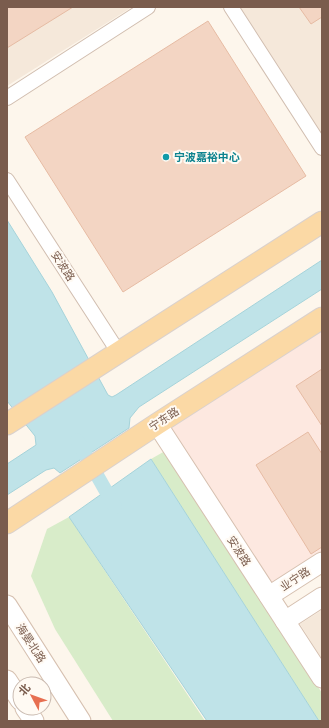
<svg xmlns="http://www.w3.org/2000/svg" width="329" height="728" viewBox="0 0 329 728" font-family="Montserrat,'Noto Sans SC',sans-serif">
<style>
.residential{fill:#f5e8da}
.commercial{fill:#fde8e0}
.green{fill:#d8ecc9}
.water{fill:#bfe3e8;stroke:#a5d3da}
.lines{fill:none;stroke-linecap:round;stroke-linejoin:round}
.canal{stroke:#bfe3e8;stroke-width:14}
.building{fill:#f3d5c3;stroke:#e6bba3}
.street-casing{stroke:#d1beb0;stroke-width:16}
.secondary-casing{stroke:#d6c0b0;stroke-width:21}
.primary-casing{stroke:#dad1cd;stroke-width:23}
.street{stroke:#fff;stroke-width:14}
.secondary{stroke:#fff;stroke-width:19}
.primary{stroke:#fbd9a5;stroke-width:21}
.culture-dot{fill:#0f9aa8;stroke:#fffaf3;stroke-width:1.5}
.labels{text-anchor:middle;dominant-baseline:central;stroke-width:4;stroke-linejoin:round;paint-order:stroke}
.culture-label{font-size:11px;font-weight:bold;fill:#0d838f;stroke:#fffaf3;text-anchor:start}
.street-label{font-size:11px;fill:#7a5c4d;stroke:#fffaf3}
</style>
<rect width="100%" height="100%" fill="#fdf6ec"/>
<g class="residential">
<path d="M 7,7 L 132,7 L 7,86 Z"/>
<path d="M 239,7 L 322,7 L 322,136 Z"/>
<path d="M 322,610 L 322,659 L 300,624 Z"/>
</g>
<path class="commercial" d="M 322,329 L 322,555 L 273,585 L 168,429 Z"/>
<g class="green">
<path d="M 165,451 L 322,693 L 322,721 L 319,721 L 151,459 Z"/>
<path d="M 69,517 L 205,721 L 113,721 L 55,629 L 31,576 L 47,529 Z"/>
</g>
<g class="water">
<path d="M 7,220 L 52,292 L 108,395 L 112,397 L 116,395 L 322,260 L 322,289 L 139,407 L 130,418 L 129,428 L 60,473 L 54,468 L 46,470 L 7,495 L 7,464 L 36,445 L 35,436 L 7,401 Z"/>
<path d="M 151,459 L 319,721 L 207,721 L 69,517 Z"/>
</g>
<g class="lines">
<path class="canal" d="M 77,440 L 115,507"/>
</g>
<g class="building">
<path d="M 7,7 L 73,7 L 7,48 Z"/>
<path d="M 299,7 L 322,7 L 322,17 L 311,24 Z"/>
<path d="M 208,21 L 306,176 L 123,292 L 25,137 Z"/>
<path d="M 322,369 L 322,426 L 296,386 Z"/>
<path d="M 308,432 L 322,454 L 322,547 L 311,554 L 256,465 Z"/>
</g>
<g class="lines">
<g class="street-casing">
<g id="street">
<path d="M 231,7 L 322,148"/>
<path d="M 7,98 L 148,7"/>
<path d="M 7,180 L 119,353"/>
</g>
</g>
<g class="secondary-casing">
<g id="secondary">
<path d="M 157,424 L 322,678"/>
<path d="M 269,596 L 322,562"/>
<path d="M 7,605 L 81,721"/>
<path d="M 285,621 L 322,597"/>
<path d="M 7,680 L 20,700"/>
<path d="M 25,708 L 34,721"/>
</g>
</g>
<g class="primary-casing">
<g id="primary">
<path d="M 7,424 L 322,222"/>
<path d="M 7,523 L 157,424 L 322,318"/>
</g>
</g>
<use href="#street" class="street"/>
<use href="#secondary" class="secondary"/>
<use href="#primary" class="primary"/>
</g>
<circle class="culture-dot" cx="166" cy="157" r="4"/>
<g class="labels">
<g class="culture-label">
<text x="174" y="157">宁波嘉裕中心</text>
</g>
<g class="street-label">
<text transform="translate(63 266) rotate(57)">安波路</text>
<text transform="translate(164 419) rotate(-33)">宁东路</text>
<text transform="translate(239 551) rotate(57)">安波路</text>
<text transform="translate(295 579) rotate(-33)">业宁路</text>
<text transform="translate(31 643) rotate(57)">海晏北路</text>
</g>
</g>
<rect width="329" height="728" fill="none" stroke="#7a5c4d" stroke-width="16"/>
<g transform="translate(32 696) rotate(311)"><circle r="19" fill="#fffaf3" stroke="#cabbb1"/>
<path d="M0-3L7 15L0 10L-7 15Z" fill="#e76f51"/>
<text y="-6" font-size="11" font-weight="bold" text-anchor="middle" fill="#7a5c4d">北</text>
</g>
</svg>
